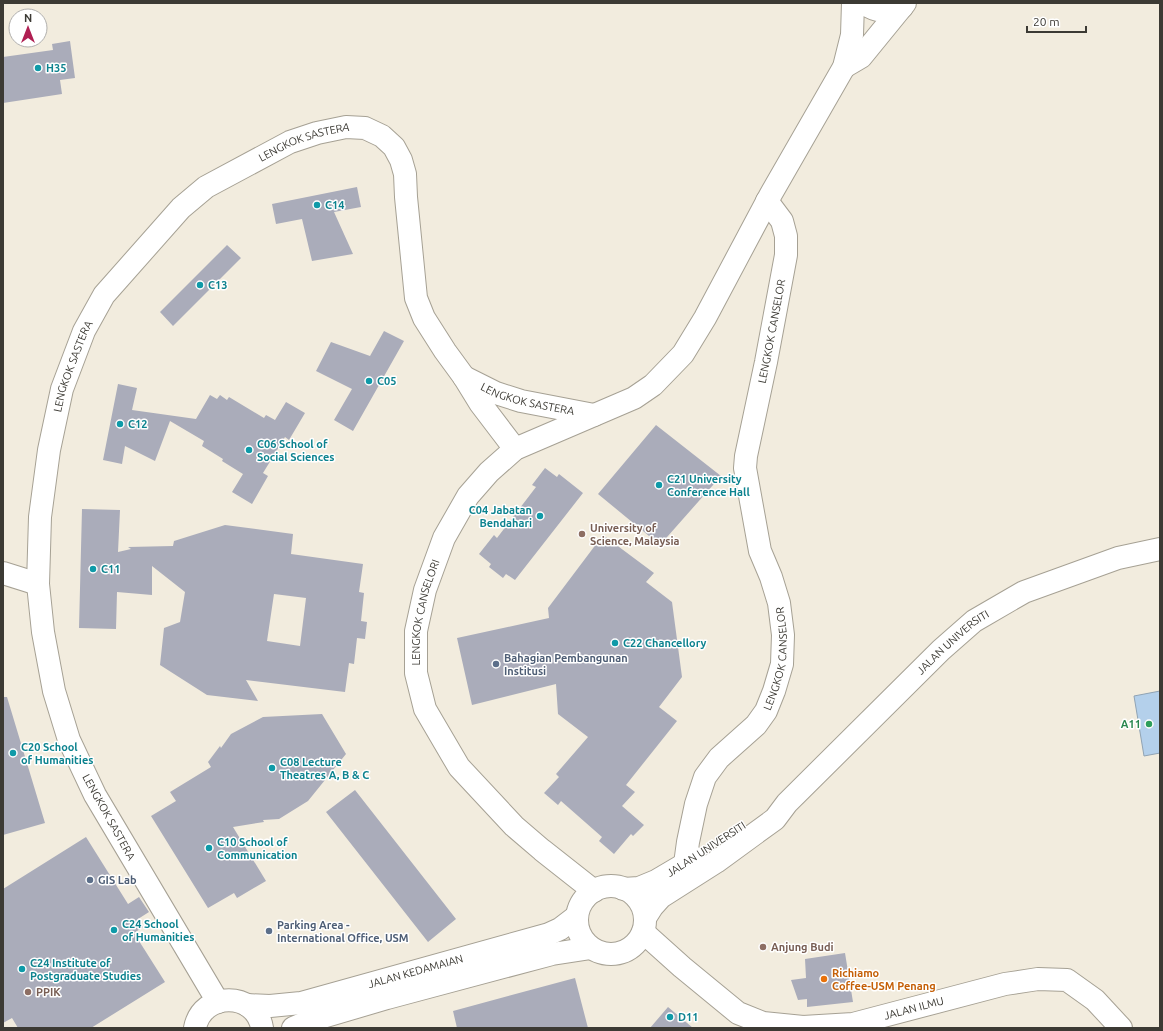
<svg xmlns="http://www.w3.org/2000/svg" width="1163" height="1031" viewBox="0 0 1163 1031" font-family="Ubuntu,sans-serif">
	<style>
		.water { fill: #b4d0eb; stroke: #90a3b4 }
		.building { fill: #aaacba; fill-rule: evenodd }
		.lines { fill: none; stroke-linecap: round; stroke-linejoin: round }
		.minor-casing { stroke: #a6a194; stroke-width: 24 }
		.minor { stroke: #fff; stroke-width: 22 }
		.culture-dot { fill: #0f9aa8; stroke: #fff; stroke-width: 1.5 }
		.education-dot { fill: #8d6e63; stroke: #fff; stroke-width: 1.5 }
		.service-dot { fill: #5c6f8a; stroke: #fff; stroke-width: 1.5 }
		.leisure-dot { fill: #2e9e5b; stroke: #fff; stroke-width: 1.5 }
		.food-dot { fill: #e8710a; stroke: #fff; stroke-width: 1.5 }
		.labels { text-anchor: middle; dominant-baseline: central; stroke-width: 3; stroke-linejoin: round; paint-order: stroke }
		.culture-label { font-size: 11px; font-weight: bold; fill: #0d838f; stroke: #fff; text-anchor: start }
		.street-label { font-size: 11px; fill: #3c3a34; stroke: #fff }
		.education-label { font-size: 11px; font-weight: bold; fill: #785e54; stroke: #fff; text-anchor: start }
		.service-label { font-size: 11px; font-weight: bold; fill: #4e5e75; stroke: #fff; text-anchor: start }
		.leisure-label { font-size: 11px; font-weight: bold; fill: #27864d; stroke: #fff; text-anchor: end }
		.food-label { font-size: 11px; font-weight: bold; fill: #c56008; stroke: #fff; text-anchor: start }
	</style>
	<rect width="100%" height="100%" fill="#f2ecde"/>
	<path class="water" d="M1160,691V753L1144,756L1134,696Z"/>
	<path class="building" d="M70,41L75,78L60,80L62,94L3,103V57L53,50L52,44Z
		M357,187L361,207L334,212L353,254L312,261L302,219L276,224L272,204Z
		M227,245L241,258L173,326L160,312Z
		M384,331L404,341L353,431L334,420L352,389L316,371L331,342L370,356Z
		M118,384L137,388L132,410L196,419L210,395L217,399L220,395L227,400L229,397L264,418L266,415L275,420L286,402L305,413L289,440L285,437L263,473L268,476L252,504L232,492L243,474L222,461L223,459L202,446L204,441L170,421L155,461L125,446L122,464L103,460Z
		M656,425L721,476L660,545L598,494Z
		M545,468L557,477L559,474L583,493L515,580L506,574L503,578L489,567L491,564L479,554L494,535L497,538L536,487L532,485Z
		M82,509L120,510L118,552L131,549L128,547L173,546L174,541L225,525L293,534L291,554L363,564L359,592L364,593L361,621L367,622L365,639L357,638L354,664L349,663L345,692L246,680L258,701L207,695L160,665L164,628L180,622L185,592L152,566V595L117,592L116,629L79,628ZM274,594L306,598L300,646L267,641Z
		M603,535L654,573L646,582L672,602L682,677L659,707L677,721L626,785L635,792L622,806L644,825L633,836L631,834L614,854L599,841L602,837L561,801L558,805L544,793L559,777L556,774L588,737L558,714L556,684L472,705L457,638L549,618L548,608Z
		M3,697H7L45,823L3,835Z
		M322,714L346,754L308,801L279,819L263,820L264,822L233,827L266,881L237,898L234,893L208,908L151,816L176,801L170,792L211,767L208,762L220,746L221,748L231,734L263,717Z
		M355,790L456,919L428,942L326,812Z
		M86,837L128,904L139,897L149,912L138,919L143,927L134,933L165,982L91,1028H18L12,1018L3,1023V889Z
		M845,953L853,1002L807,1007V999L798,1000L791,980L806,978L805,959Z
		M575,978L588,1028H457L453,1011Z
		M668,1007L693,1028H650Z"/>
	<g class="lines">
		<defs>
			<g id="minor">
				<path d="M863,3C878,13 885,12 902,7"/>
				<path d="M844,67L861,57L905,3"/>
				<path id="s1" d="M464,377L496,393L521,401L594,415"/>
				<path d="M3,573L38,584"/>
				<path id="s2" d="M685,864L688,842L696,804L705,777L719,758L756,725L766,711L774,691L782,664L783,635L779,603L771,577L760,551L745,468L746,456L766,362L786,255V236L782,221L767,201"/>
				<circle cx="611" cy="920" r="34"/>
				<path d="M623,889L639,888L656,881L695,858"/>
				<path id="s3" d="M594,891L542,850L514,826L459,767L425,709L416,673V631L425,590L444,538L468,496L489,472L515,449L634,398L653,385L683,354L705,318L771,194L844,67L852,35L853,3"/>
				<path id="s4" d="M645,918L652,907L661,897L716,862L775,819L787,803L941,650L974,621L1024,592L1118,558L1160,549"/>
				<path id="s5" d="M643,932L682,967L738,1013L763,1023L803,1027L853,1024L1005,984L1038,979L1067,980L1095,1000L1121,1028"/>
				<path id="s6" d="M218,1002L95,795L69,740L54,691L43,632L38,584L40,517L49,450L62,389L84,331L104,295L181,208L206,187L290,142L317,133L346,127L365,128L382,136L394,147L401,160L405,174L406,197L416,298L424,318L445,351L464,377L480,403L515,449"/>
				<path id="s7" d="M247,1005L270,1006L301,1003L549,934L560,929L577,916"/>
				<path d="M195,1028C202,991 256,991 262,1028"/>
				<path d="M293,1028L309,1021L387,998L552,954L591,948"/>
			</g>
		</defs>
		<use href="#minor" class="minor-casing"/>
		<use href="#minor" class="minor"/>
	</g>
	<g class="culture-dot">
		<circle cx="38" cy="68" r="4"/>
		<circle cx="317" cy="205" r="4"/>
		<circle cx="200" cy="285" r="4"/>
		<circle cx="369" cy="381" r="4"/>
		<circle cx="120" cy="424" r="4"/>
		<circle cx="249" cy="450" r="4"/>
		<circle cx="659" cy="485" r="4"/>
		<circle cx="540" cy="516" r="4"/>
		<circle cx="93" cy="569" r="4"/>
		<circle cx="615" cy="643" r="4"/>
		<circle cx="13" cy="753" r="4"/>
		<circle cx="272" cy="768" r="4"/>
		<circle cx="209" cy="848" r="4"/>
		<circle cx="114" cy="930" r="4"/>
		<circle cx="22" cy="969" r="4"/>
		<circle cx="670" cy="1017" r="4"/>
	</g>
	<g class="education-dot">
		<circle cx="582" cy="534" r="4"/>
		<circle cx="763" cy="947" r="4"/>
		<circle cx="28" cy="992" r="4"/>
	</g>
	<g class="service-dot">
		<circle cx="496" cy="664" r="4"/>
		<circle cx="90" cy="880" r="4"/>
		<circle cx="269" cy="931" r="4"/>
	</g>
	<circle class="leisure-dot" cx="1149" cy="724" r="4"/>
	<circle class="food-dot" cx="824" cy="979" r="4"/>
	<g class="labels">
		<g class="culture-label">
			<text x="46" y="68">H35</text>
			<text x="325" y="205">C14</text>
			<text x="208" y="285">C13</text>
			<text x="377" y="381">C05</text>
			<text x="128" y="424">C12</text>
			<text x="257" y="444">C06 School of<tspan x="257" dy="13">Social Sciences</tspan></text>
			<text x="667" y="479">C21 University<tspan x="667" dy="13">Conference Hall</tspan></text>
			<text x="532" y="510" text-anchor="end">C04 Jabatan<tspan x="532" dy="13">Bendahari</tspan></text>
			<text x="101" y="569">C11</text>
			<text x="623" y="643">C22 Chancellory</text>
			<text x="21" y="747">C20 School<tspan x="21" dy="13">of Humanities</tspan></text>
			<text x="280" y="762">C08 Lecture<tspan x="280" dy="13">Theatres A, B &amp; C</tspan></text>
			<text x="217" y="842">C10 School of<tspan x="217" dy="13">Communication</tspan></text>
			<text x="122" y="924">C24 School<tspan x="122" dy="13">of Humanities</tspan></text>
			<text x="30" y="963">C24 Institute of<tspan x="30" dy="13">Postgraduate Studies</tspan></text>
			<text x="678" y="1017">D11</text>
		</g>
		<g class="street-label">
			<text stroke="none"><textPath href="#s6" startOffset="1019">LENGKOK SASTERA</textPath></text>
			<text stroke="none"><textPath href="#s2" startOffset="570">LENGKOK CANSELOR</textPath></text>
			<text stroke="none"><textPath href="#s6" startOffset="683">LENGKOK SASTERA</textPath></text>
			<text stroke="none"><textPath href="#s1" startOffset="68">LENGKOK SASTERA</textPath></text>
			<text stroke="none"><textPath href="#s3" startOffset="350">LENGKOK CANSELORI</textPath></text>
			<text stroke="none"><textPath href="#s4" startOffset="416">JALAN UNIVERSITI</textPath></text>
			<text stroke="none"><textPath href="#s2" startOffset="234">LENGKOK CANSELOR</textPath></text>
			<text transform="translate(109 817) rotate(61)">LENGKOK SASTERA</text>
			<text transform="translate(706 849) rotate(-33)">JALAN UNIVERSITI</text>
			<text stroke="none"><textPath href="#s7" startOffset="173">JALAN KEDAMAIAN</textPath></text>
			<text stroke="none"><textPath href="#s5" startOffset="305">JALAN ILMU</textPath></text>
		</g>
		<g class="education-label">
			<text x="590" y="528">University of<tspan x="590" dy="13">Science, Malaysia</tspan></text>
			<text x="771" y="947">Anjung Budi</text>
			<text x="36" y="992">PPIK</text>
		</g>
		<g class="service-label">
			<text x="504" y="658">Bahagian Pembangunan<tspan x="504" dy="13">Institusi</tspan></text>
			<text x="98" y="880">GIS Lab</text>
			<text x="277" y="925">Parking Area -<tspan x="277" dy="13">International Office, USM</tspan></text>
		</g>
		<g class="leisure-label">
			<text x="1141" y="724">A11</text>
		</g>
		<g class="food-label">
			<text x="832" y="973">Richiamo<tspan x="832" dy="13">Coffee-USM Penang</tspan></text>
		</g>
	</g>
	<rect width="1163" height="1031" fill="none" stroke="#3c3a34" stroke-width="8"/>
	<g transform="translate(28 28)"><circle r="19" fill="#ffffff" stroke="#b1b0ae"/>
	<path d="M0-3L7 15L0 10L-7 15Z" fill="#b01f52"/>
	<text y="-6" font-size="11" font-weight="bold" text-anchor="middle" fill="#3c3a34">N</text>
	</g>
	<path d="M1027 26v6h59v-6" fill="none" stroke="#3c3a34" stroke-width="2"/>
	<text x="1033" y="26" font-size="12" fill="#3c3a34" stroke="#ffffff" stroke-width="3" paint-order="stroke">20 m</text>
</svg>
